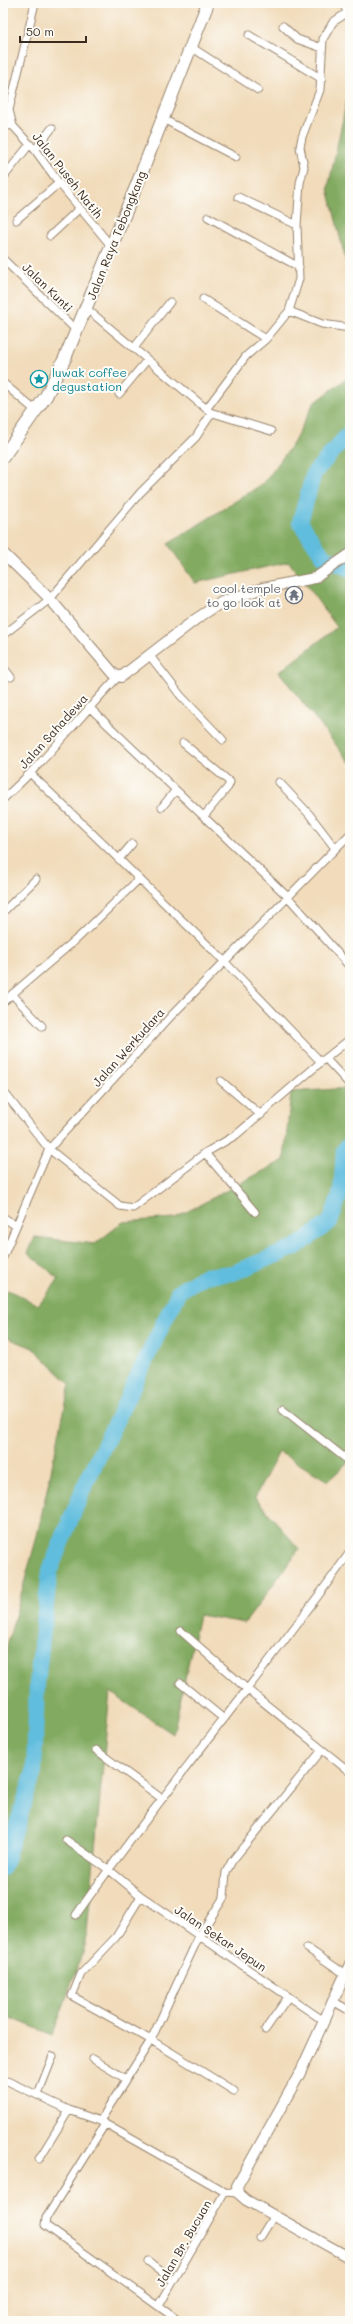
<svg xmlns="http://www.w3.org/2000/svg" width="353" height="2324" viewBox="0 0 353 2324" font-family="Mali,sans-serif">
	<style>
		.forest { fill: #82aa60; stroke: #5e6a3f }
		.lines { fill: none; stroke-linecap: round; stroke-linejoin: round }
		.river { stroke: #60bdde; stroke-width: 16 }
		.street-casing { stroke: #96826c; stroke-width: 9 }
		.secondary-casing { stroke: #96826c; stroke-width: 12 }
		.primary-casing { stroke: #96826c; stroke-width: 14 }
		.street { stroke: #fff; stroke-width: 7 }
		.secondary { stroke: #fff; stroke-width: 10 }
		.primary { stroke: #fff; stroke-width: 12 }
		.labels { text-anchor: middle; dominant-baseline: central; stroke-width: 4; stroke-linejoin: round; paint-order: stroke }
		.street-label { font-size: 12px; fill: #3b2a1e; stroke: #fdfcf7 }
		.culture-label { font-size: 12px; fill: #0d838f; stroke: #fdfcf7; text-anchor: start }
		.worship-label { font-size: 12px; fill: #5b616d; stroke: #fdfcf7; text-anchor: end }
	</style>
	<rect width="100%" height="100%" fill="#fdfcf7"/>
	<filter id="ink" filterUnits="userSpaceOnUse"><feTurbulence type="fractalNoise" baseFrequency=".025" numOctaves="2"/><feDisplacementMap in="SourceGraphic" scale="8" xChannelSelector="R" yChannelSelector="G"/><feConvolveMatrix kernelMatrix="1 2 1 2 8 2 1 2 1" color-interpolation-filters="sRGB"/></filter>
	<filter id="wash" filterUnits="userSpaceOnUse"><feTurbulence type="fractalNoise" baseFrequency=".012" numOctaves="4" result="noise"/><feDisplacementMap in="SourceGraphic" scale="16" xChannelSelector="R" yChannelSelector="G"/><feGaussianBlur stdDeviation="0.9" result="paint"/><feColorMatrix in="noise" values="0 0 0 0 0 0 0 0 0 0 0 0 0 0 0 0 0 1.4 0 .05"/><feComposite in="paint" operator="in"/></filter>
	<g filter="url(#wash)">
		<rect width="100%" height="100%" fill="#f1dbba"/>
		<path class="forest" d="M350,86V278L328,188Z
			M350,376V763L279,672L337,627L289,562L195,583L168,544L264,483L294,442L313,404Z
			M350,1088V1460L328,1481L279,1452L255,1497L299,1549L245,1623L199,1615L173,1734L110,1692L86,1943L53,2035L3,2015V1725L7,1645L36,1540L70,1384L33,1348L3,1336V1294L8,1290L38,1305L59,1279L28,1253L35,1237L95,1244L123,1222L175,1218L284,1160L291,1092Z"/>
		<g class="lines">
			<path class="river" d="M350,432L314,473L300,522L323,556L350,569
				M3,1868L34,1772L37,1683L50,1570L84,1487L179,1291L204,1276L233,1273L296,1247L330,1222L341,1192L344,1150L350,1144"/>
		</g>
	</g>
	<g filter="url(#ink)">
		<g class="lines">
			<defs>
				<path id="street" d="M35,3L9,110L13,126L35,150L59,183L112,247
					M343,3L347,12
					M283,26L297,39L322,48
					M249,35L322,79
					M191,47L258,90
					M163,119L236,157
					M3,125L13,126
					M35,150L52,128
					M3,178L30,144
					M238,197L297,225
					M208,217L299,267
					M16,220L59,183
					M50,236L80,208
					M3,259L77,331
					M203,299L266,339
					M87,309L210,412
					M289,311L322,324L350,328
					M134,348L170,302
					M3,383L36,411
					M119,394L147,360
					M207,408L246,356L266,339L289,311L299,279L297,225L300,183L304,167L300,147L302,137L320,90L323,39L333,22L350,11
					M211,414L213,413L271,431
					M3,635L50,599L140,493L196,437L211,414
					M150,656L181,696L223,740
					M3,667L11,677
					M89,707L288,897L350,967
					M183,743L230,782L228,787L204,816
					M31,774L224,961L321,1062L350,1039
					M279,782L309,814L335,848
					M3,799C45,762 79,717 118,677
					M162,807L175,791
					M119,859L132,844
					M3,912L36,879
					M12,994L42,1026
					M3,1002L79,937L138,880
					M326,1059L350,1085
					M321,1062L236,1135L205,1153L133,1208L120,1206L49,1149L172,1015L350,834
					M221,1081L261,1115
					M3,1091L49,1149L3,1257
					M205,1153L255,1212
					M3,1217L16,1226
					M283,1409L350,1462
					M181,1631L247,1689L350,1772
					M180,1683L224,1719
					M96,1750L161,1798
					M66,1840L108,1869L141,1896L324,2021
					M141,1896L116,1937L81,1974L72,1996L151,2040L234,2091
					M76,1915C163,1791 262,1676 350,1552
					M307,1948L345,1974
					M333,2001L350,2011
					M265,2030L288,1997
					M93,2059L126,2079
					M3,2079L69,2110L100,2121L225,2192L238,2193
					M38,2094L53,2056
					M100,2121L151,2040L199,1936L224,1897L226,1872L232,1861L322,1750
					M105,2124L46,2218L45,2225L179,2321
					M39,2159L69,2110
					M260,2238L273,2217
					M148,2261L173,2281
					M159,2306L225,2192"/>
				<path id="secondary" d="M3,553L50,599L114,674L121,677L196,619L222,602L263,588L315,578L350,554
					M350,1964L300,2073L237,2186L238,2193L246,2200L350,2258"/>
				<path id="primary" d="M3,457L46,396L65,358L136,187L208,3"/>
			</defs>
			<use href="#street" class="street-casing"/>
			<use href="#secondary" class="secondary-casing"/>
			<use href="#primary" class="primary-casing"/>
			<use href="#street" class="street"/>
			<use href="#secondary" class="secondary"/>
			<use href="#primary" class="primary"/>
		</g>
	</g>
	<defs>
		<symbol id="sight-ring" viewBox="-11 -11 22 22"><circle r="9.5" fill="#fdfcf7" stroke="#0f9aa8" stroke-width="1.5"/><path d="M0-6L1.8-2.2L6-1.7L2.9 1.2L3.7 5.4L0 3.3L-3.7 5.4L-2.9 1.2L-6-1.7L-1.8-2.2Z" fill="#0f9aa8"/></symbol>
		<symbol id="temple-ring" viewBox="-11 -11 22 22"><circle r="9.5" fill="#fdfcf7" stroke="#6b7280" stroke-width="1.5"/><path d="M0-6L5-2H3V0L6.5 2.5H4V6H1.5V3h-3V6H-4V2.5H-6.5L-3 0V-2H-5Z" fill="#6b7280"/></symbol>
	</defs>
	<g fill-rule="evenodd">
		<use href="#sight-ring" x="29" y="369" width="20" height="20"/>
		<use href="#temple-ring" x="284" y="585" width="20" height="20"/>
	</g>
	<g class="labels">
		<g class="street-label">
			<text transform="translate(68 175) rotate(52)">Jalan Puseh Natih</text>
			<text transform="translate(116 235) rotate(-68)">Jalan Raya Tebongkang</text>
			<text transform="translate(48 287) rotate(44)">Jalan Kunti</text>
			<text transform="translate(53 731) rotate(-48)">Jalan Sahadewa</text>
			<text transform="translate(128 1047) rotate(-48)">Jalan Werkudara</text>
			<text transform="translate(221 1938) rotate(34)">Jalan Sekar Jepun</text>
			<text transform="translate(183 2243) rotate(-60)">Jalan Br. Bucuan</text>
		</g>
		<g class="culture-label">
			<text x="52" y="372">luwak coffee<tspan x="52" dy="14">degustation</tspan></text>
		</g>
		<g class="worship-label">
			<text x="281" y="588">cool temple<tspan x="281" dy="14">to go look at</tspan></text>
		</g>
	</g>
	<rect width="353" height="2324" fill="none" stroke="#fdfcf7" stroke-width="16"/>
	<path d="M20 36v6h66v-6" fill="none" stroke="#3b2a1e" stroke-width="2"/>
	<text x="26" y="36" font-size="12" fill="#3b2a1e" stroke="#fdfcf7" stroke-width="3" paint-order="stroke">50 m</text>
</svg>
